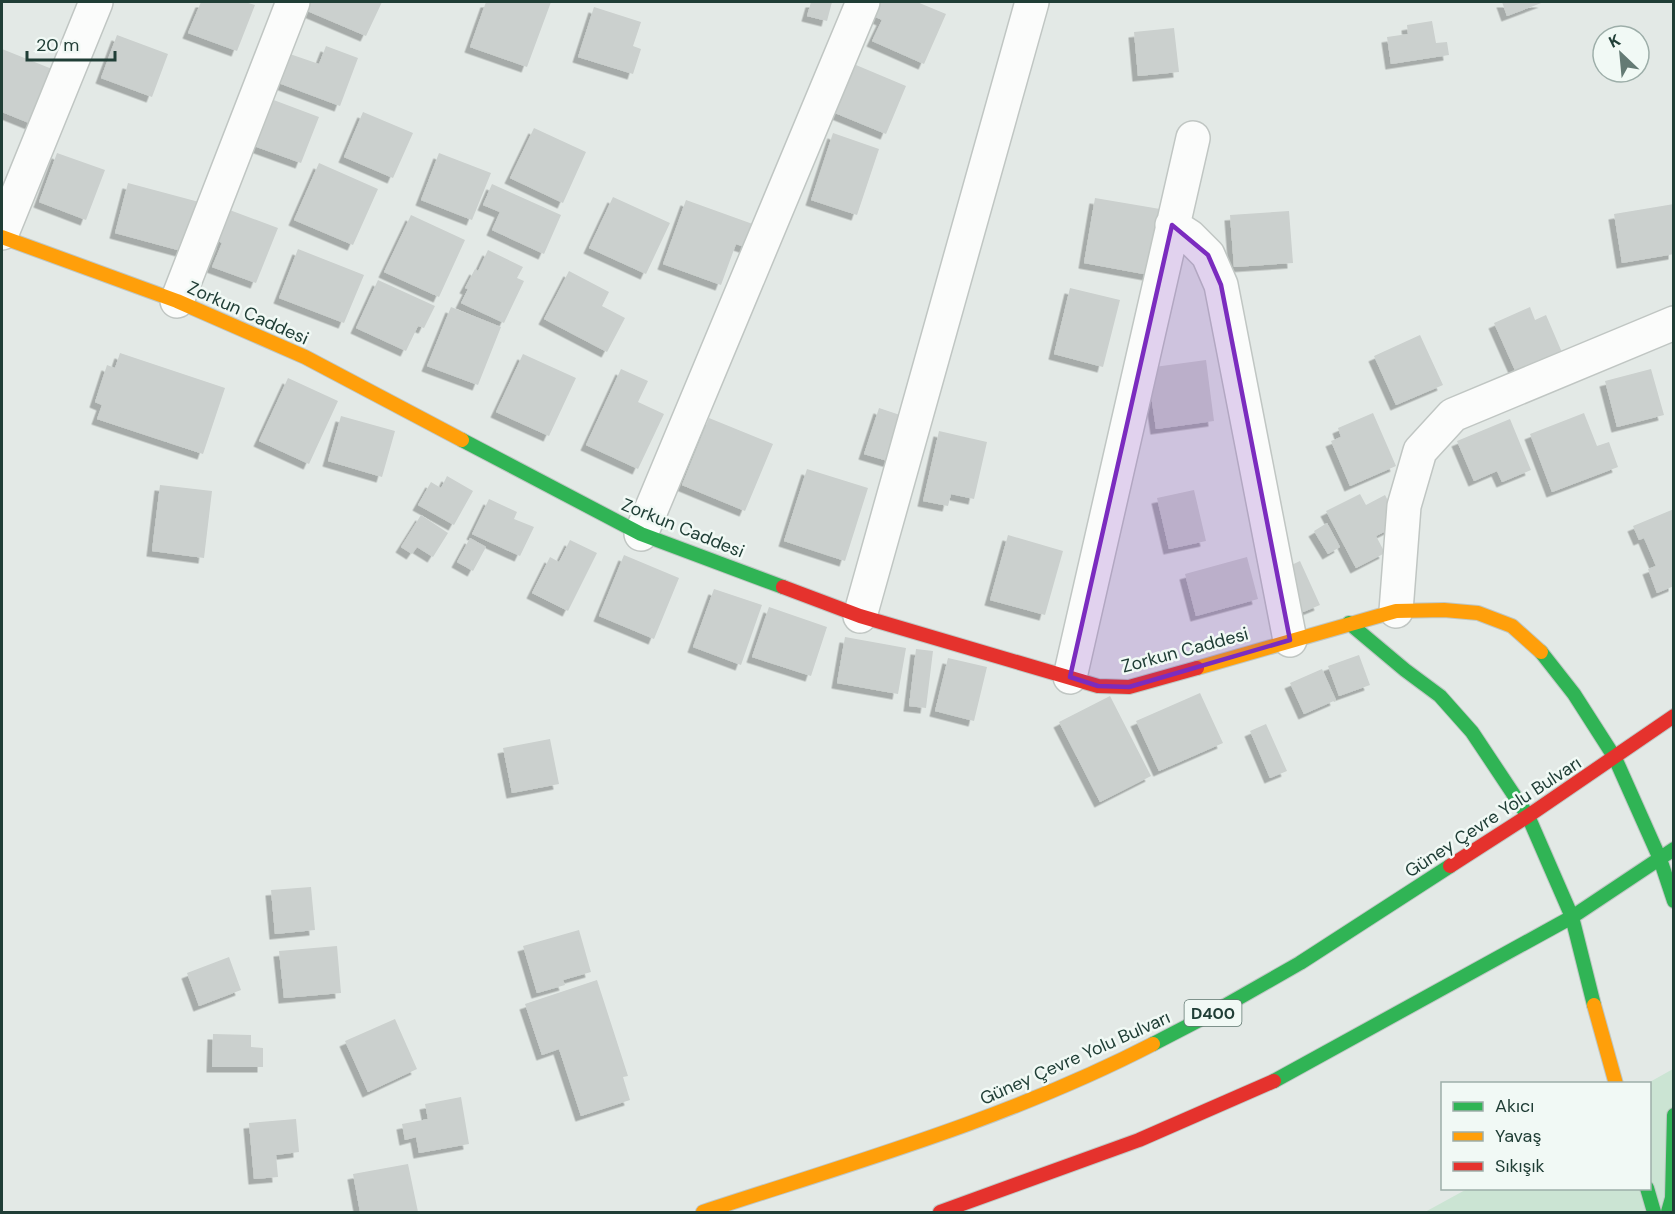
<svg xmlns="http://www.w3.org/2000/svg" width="1675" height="1214" viewBox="0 0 1675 1214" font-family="'DM Sans',sans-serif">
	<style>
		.green { fill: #cbe4d3 }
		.building { fill: #cbd0ce; filter: url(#shadow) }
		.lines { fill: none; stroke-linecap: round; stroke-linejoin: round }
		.street-casing { stroke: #c0c6c3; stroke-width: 36 }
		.fast-casing { stroke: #bfc7c4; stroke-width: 16 }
		.slow-casing { stroke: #bfc7c4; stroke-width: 16 }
		.jam-casing { stroke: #bfc7c4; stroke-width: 16 }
		.street { stroke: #fbfcfb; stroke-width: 33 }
		.fast { stroke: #30b455; stroke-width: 14 }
		.slow { stroke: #ff9f0a; stroke-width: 14 }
		.jam { stroke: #e5322d; stroke-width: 14 }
		.marked { fill: #7b2cbf; fill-opacity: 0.2; stroke: #7b2cbf; stroke-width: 4.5; stroke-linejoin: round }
		.labels { text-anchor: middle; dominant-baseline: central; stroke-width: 5; stroke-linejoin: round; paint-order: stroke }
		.shield { fill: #f1f9f5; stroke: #5f766f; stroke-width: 1.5 }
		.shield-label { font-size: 16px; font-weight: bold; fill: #203e36 }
		.street-label { font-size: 18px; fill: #203e36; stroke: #f1f9f5 }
	</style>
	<defs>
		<filter id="shadow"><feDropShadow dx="-5.5" dy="5.5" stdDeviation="0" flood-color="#0004"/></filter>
	</defs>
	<rect width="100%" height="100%" fill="#e3e9e6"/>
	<path class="green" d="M1673,1069V1212H1425L1467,1189L1650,1188V1084L1648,1083Z"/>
	<path class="building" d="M201,2H245L255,5L237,51L188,33Z
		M309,2H382L366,36L305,10Z
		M486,2H551L527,67L470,47Z
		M811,2H832L827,21L807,16Z
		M867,2H917L946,14L924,64L872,41L882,20L863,11Z
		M1502,2H1544L1507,16Z
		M594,7L641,22L633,46L641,49L633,74L578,57Z
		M1432,21L1436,43L1447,42L1449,55L1391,64L1387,37L1408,34L1407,25Z
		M1174,28L1179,72L1138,76L1134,32Z
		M117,35L168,54L152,97L101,78Z
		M326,46L358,58L340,106L276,82L287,53L319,64Z
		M2,49L57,71L34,125L2,112Z
		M856,65L906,86L886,134L835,113Z
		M271,99L319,117L301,163L254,146Z
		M363,112L413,133L393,178L344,157Z
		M534,128L586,152L563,203L510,178Z
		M833,133L879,149L857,215L811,200Z
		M57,153L105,170L86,220L39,202Z
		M439,153L491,173L472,220L421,200Z
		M319,163L378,189L353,245L294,220Z
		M128,183L199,202L185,252L115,233Z
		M492,184L561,215L544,254L492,230L500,212L483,205Z
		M613,197L670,223L646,274L589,248Z
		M1095,198L1160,209L1149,275L1084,263Z
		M686,200L761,227L753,250L736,244L721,285L663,264Z
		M1674,204V254L1622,263L1614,214Z
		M227,209L278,228L256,283L212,267L222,243L216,240Z
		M1289,211L1293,263L1234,267L1230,215Z
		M411,215L465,240L439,297L384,272Z
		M298,249L364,275L344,323L279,298Z
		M488,250L523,267L517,278L524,281L504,323L461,303L468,289L465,288L475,269L478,271Z
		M569,271L609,292L602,306L625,318L607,352L544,319Z
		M378,280L435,306L424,328L418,326L406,351L356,328Z
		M1070,288L1120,300L1103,367L1054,354Z
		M451,307L501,327L478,385L427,366Z
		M1530,307L1535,320L1546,315L1564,357L1518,377L1494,323Z
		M1420,335L1443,385L1396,405L1374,356Z
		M120,353L225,388L203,454L97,419L102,405L95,402L107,365L115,368Z
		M523,354L576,378L549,436L496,412Z
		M1206,360L1214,421L1156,429L1147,368Z
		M621,369L648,381L638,402L664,414L638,469L586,445Z
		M1651,369L1664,415L1617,427L1605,381Z
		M288,378L338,401L309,464L259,441Z
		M879,408L906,417L891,462L864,454Z
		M1373,413L1396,466L1350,486L1331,441L1341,437L1338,428Z
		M1584,413L1597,446L1609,442L1618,467L1552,492L1530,434Z
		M341,416L395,431L382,477L328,461Z
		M709,418L773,444L745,511L682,485Z
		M1510,419L1531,470L1502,482L1497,471L1474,481L1457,441Z
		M939,431L987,442L974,499L951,494L948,506L923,501Z
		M807,469L868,488L845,561L784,541Z
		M447,476L473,491L454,525L418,505L431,482L441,488Z
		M160,485L212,491L204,558L152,551Z
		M1194,490L1206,541L1169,549L1157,498Z
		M1360,494L1366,505L1385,495L1400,524L1376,536L1385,553L1356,568L1326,511Z
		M489,499L517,512L514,519L534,527L520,556L472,534Z
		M1674,509V586L1657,593L1648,569L1656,566L1644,538L1639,540L1633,526Z
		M421,515L448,533L433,557L417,547L412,554L401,547Z
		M1327,523L1340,547L1328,554L1314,531Z
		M1008,535L1063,551L1045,615L990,600Z
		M470,538L486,547L473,571L457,562Z
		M570,540L597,553L568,611L532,593L550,557L559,562Z
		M624,555L679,578L654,639L599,616Z
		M1247,557L1258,599L1196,616L1185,574Z
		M1300,561L1320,605L1303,612L1283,569Z
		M714,589L762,605L741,665L693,647Z
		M769,607L827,627L811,676L752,657Z
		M845,637L906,648L898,694L837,683Z
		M916,649L933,651L926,708L909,706Z
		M1359,655L1370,685L1339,696L1328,666Z
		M948,658L987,667L974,721L935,711Z
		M1322,669L1336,700L1304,714L1290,683Z
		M1200,693L1223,743L1159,771L1136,721Z
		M1110,696L1151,776L1100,802L1059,722Z
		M1266,724L1287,771L1270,778L1250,731Z
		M550,739L559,784L512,793L503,748Z
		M311,887L315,930L275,934L271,890Z
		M579,930L591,972L563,980L565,985L537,993L523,946Z
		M337,946L341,993L284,998L279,951Z
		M229,957L241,990L199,1006L187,973Z
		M597,980L628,1076L623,1077L630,1100L581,1116L559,1049L542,1055L525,1004Z
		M395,1019L417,1069L368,1092L345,1041Z
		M213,1034L251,1035V1047L263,1048V1067H212Z
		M461,1097L469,1144L419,1153L416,1137L405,1140L402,1124L428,1119L425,1104Z
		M296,1119L299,1152L276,1155L278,1177L254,1179L249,1123Z
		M408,1164L418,1212H360L353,1174Z"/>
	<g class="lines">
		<defs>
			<path id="street" d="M1172,225L1189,236L1208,255L1221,285L1290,640
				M2,233L96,2
				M177,301L293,2
				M641,534L863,2
				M1396,611L1404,506L1420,451L1453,415L1674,323
				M860,616L1032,2
				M1070,677L1193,138"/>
			<path id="fast" d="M462,440L641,534L783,587
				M1349,623L1405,670L1440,696L1472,732L1528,816L1572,917L1594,1005
				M1541,652L1574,694L1615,758L1660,859L1674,901
				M1153,1044L1207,1016L1300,963L1450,866
				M1274,1081L1572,917L1674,849
				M1647,1188L1654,1212
				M1668,1212L1672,1198L1674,1115"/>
			<path id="slow" d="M2,237L177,301L305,357L462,440
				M1197,668L1396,611L1444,610L1478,613L1512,626L1541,652
				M1594,1005L1616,1084
				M703,1212C855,1162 1010,1118 1153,1044"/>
			<path id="jam" d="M783,587L860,616L1098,686L1129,687L1197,668
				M1450,866L1528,816L1674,716
				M940,1212L1139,1140L1274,1081"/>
		</defs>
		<use href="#street" class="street-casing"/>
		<use href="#fast" class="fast-casing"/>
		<use href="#slow" class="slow-casing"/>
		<use href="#jam" class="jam-casing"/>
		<use href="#street" class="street"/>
		<use href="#fast" class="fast"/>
		<use href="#slow" class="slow"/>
		<use href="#jam" class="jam"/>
	</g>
	<path class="marked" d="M1172,225L1208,255L1221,285L1290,640L1129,687L1098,686L1070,677Z"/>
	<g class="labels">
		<rect class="shield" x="1184.5" y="1000" width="57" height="26" rx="4.5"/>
		<g class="shield-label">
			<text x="1213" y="1013">D400</text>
		</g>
		<g class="street-label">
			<text transform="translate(248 313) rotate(24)">Zorkun Caddesi</text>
			<text transform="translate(683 528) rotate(22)">Zorkun Caddesi</text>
			<text transform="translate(1185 650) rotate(-15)">Zorkun Caddesi</text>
			<text transform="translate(1493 817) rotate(-33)">Güney Çevre Yolu Bulvarı</text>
			<text transform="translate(1075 1058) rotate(-24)">Güney Çevre Yolu Bulvarı</text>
		</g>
	</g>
	<rect width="1675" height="1214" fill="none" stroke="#203e36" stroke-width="6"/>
	<rect x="1441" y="1082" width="210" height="108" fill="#f1f9f5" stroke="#9daea9" stroke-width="1.5"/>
	<rect x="1453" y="1102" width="30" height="9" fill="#30b455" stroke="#9daea9" stroke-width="1.5"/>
	<text x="1495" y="1112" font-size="18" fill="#203e36">Akıcı</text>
	<rect x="1453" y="1132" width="30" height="9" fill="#ff9f0a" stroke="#9daea9" stroke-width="1.5"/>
	<text x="1495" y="1142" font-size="18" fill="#203e36">Yavaş</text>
	<rect x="1453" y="1162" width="30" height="9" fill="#e5322d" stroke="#9daea9" stroke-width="1.5"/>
	<text x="1495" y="1172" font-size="18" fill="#203e36">Sıkışık</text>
	<g transform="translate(1621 54) rotate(334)"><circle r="28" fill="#f1f9f5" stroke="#9daea9" stroke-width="1.5"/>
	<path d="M0-4.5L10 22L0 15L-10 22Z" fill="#647a74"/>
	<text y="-9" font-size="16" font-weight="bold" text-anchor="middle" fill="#203e36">K</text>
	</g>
	<path d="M27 51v9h88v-9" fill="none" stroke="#203e36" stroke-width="3"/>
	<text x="36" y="51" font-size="18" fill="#203e36" stroke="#f1f9f5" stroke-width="4.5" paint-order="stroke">20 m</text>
</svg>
